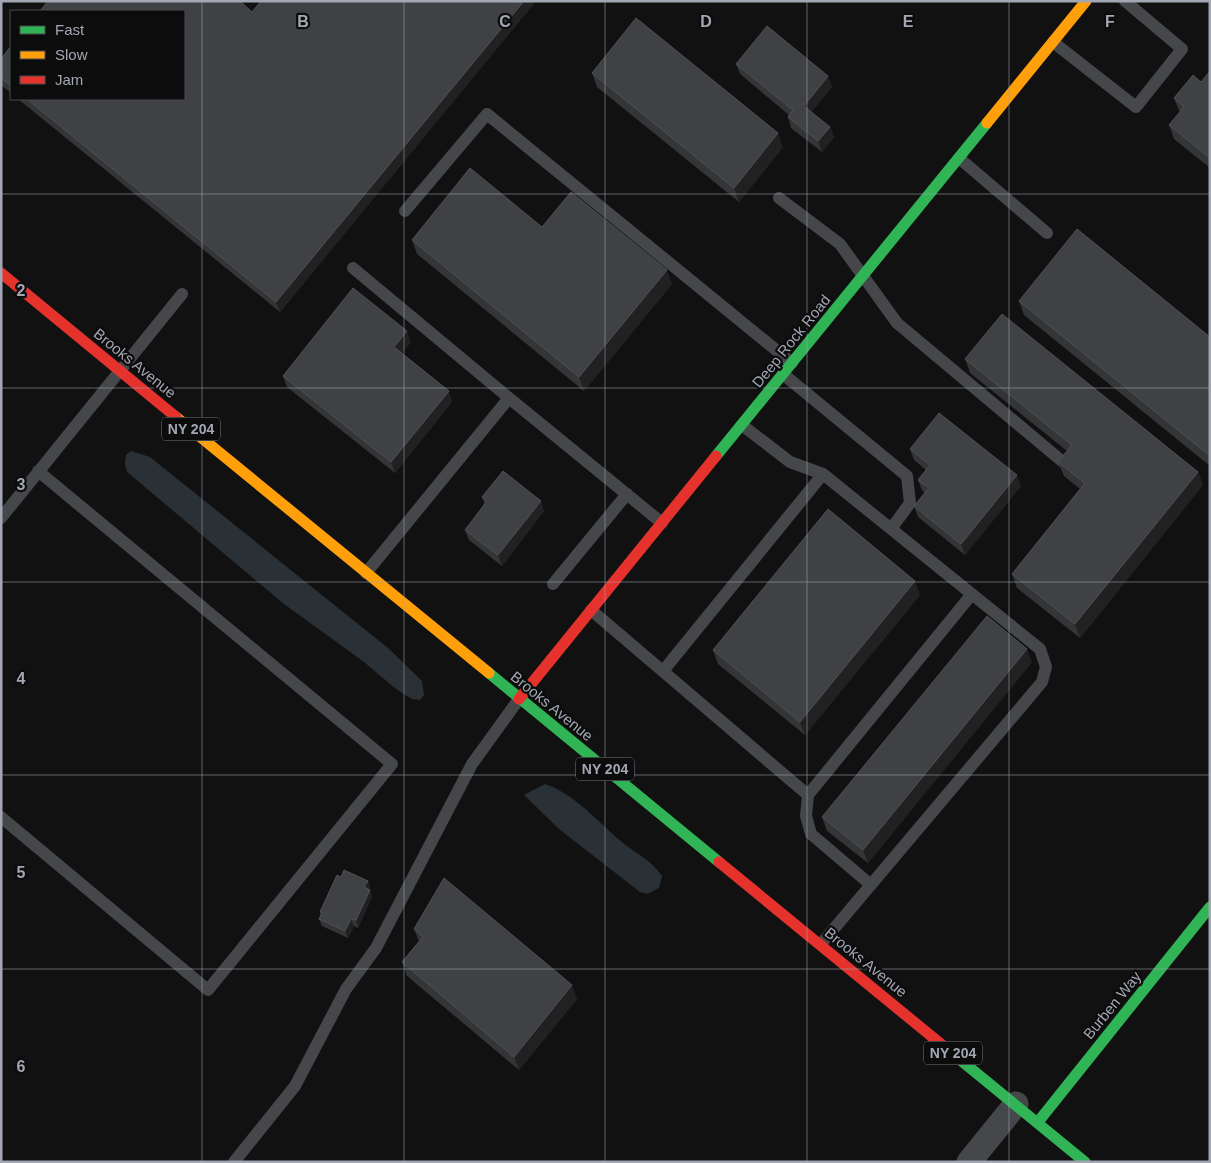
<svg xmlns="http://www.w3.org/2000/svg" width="1211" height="1163" viewBox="0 0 1211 1163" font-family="Helvetica,sans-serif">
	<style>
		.water { fill: #293036 }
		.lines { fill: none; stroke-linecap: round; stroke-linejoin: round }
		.lane { stroke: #46474a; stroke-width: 12 }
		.street { stroke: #46474a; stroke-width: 25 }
		.fast { stroke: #30b455; stroke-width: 11 }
		.slow { stroke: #ff9f0a; stroke-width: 11 }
		.jam { stroke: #e5322d; stroke-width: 11 }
		.wall { fill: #343536 }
		.shaded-wall { fill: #212122 }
		.building { fill: #404144; stroke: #505155 }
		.grid { fill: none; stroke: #a3a7b3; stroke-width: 1; stroke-opacity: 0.55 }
		.labels { text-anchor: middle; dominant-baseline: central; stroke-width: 4.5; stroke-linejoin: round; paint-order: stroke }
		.shield { fill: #0c0c0d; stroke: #767881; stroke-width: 1 }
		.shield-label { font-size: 14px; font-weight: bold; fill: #a3a7b3 }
		.street-label { font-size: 15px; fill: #a3a7b3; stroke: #0c0c0d }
		.grid-label { font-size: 16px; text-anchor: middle; font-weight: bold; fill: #a3a7b3; stroke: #0c0c0d; stroke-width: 4.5; stroke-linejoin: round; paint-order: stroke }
	</style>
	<rect width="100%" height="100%" fill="#111112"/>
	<path class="water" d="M131,451L150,457L388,648L422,681L424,695L420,700L412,699L396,689L364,662L284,604L127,472L125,464L126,455Z
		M545,784C575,794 599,823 623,843C637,854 652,861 662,876L659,888L647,894L640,892L559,829L524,795Z"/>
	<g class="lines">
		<path class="lane" d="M1053,42L1136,107L1182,49L1125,1
			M959,158L1047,233
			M779,198L840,244L897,323L1063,462
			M405,211L487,114L792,363
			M353,268L509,398L366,573
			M783,374L907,476L910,503L891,529
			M509,398L662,523
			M742,425L790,462L823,474L1040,649L1046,667L1042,682L821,944
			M1,518L182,294
			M553,584L627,494
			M591,610L808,795L806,816L811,834L871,885
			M663,671L823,474
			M808,795L972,594
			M1,817L208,990L392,764L38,471
			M234,1162L295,1086L346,989L376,948L472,764L519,699"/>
		<path class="street" d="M969,1162L1016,1104"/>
		<path class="fast" d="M716,456L987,123
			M489,673L719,862
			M947,1049L1085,1162
			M1038,1122L1210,907"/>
		<path class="slow" d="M987,123L1086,1
			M176,417L489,673"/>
		<path class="jam" d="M1,273L176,417
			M519,699L716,456
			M719,862L947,1049"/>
	</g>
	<path class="wall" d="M261,1H536L280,312L18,99H184Z
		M11,46V93L1,85V59Z
		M736,64L828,76L832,87L811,112L830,127L834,137L822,152L791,128L788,117L789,115L740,74Z
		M1210,71V168L1174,139L1169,125L1180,113L1174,98L1201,82Z
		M592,73L783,147L739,202L597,87Z
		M542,227L672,284L584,391L417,254L412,240Z
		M1019,301L1210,337V466L1024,315Z
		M411,342L402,353L452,402L395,473L287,387L283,376Z
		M965,359L1198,472L1203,485L1080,638L1017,588L1012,574L1080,489L1064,476L1058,462L1067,451L970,373Z
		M910,449L1021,486L965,555L918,517L914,506L925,493L922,490L918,480L926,470L914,460Z
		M482,497L544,511L502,566L469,540L465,530L485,505Z
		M920,595L805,735L718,664L713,650Z
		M1032,662L868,863L827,831L822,817Z
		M341,877L368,881L370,888L369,889L372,897L358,928L354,926L348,938L322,926L319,919L321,916L320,912Z
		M414,929L577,999L519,1070L407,976L402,962L419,941Z"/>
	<path class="shaded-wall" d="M524,1H536L280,312L276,302Z
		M828,76L832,87L808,116L804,106Z
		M830,127L834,137L822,152L818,141Z
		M778,133L783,147L739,202L734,188Z
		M667,270L672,284L584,391L579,377Z
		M407,331L411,342L398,358L394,347Z
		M449,391L452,402L395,473L391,462Z
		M1198,472L1203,485L1080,638L1075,624Z
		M1017,475L1021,486L965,555L961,544Z
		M541,501L544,511L502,566L498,555Z
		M915,581L920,595L805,735L800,722Z
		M1027,649L1032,662L868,863L863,850Z
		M368,881L370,888L367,894L364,887Z
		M370,890L372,897L358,928L356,920Z
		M351,919L354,926L348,938L345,931Z
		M572,985L577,999L519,1070L514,1057Z"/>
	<path class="building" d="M48,1H240L252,12L261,1H524L276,302L27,99H184V11H40Z
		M636,18L778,133L734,188L592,73Z
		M767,26L828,76L804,106L830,127L818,141L788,117L793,110L736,64Z
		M11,46V86L1,78V59Z
		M1210,71V158L1169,125L1184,107L1174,98L1193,75L1201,82Z
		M470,168L542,227L571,192L667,270L579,377L412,240Z
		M1077,229L1210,337V456L1019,301Z
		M353,288L407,331L394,347L449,391L391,462L283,376Z
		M1002,314L1198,472L1075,624L1012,574L1085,483L1058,462L1072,445L965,359Z
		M939,413L1017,475L961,544L914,506L929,488L918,480L930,465L910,449Z
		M503,471L541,501L498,555L465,530L487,501L482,497Z
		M828,509L915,581L800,722L713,650Z
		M987,616L1027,649L863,850L822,817Z
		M344,870L368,881L364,887L370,890L356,920L351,919L345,931L319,919L322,913L320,912L337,875L341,877Z
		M444,878L572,985L514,1057L402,962L423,937L414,929Z"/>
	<path class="grid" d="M202,1V1162M404,1V1162M605,1V1162M807,1V1162M1009,1V1162M1,194H1210M1,388H1210M1,582H1210M1,775H1210M1,969H1210"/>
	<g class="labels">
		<g class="shield">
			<rect x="162" y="417.5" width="58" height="23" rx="4"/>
			<rect x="576" y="757.5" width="58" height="23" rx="4"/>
			<rect x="924" y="1041.5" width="58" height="23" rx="4"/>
		</g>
		<g class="shield-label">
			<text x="191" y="429">NY 204</text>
			<text x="605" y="769">NY 204</text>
			<text x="953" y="1053">NY 204</text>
		</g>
		<g class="street-label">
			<text transform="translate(791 341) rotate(-51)">Deep Rock Road</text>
			<text transform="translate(135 363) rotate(39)">Brooks Avenue</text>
			<text transform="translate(552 706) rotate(39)">Brooks Avenue</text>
			<text transform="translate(866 962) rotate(39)">Brooks Avenue</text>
			<text transform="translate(1112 1005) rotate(-51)">Burben Way</text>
		</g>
	</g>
	<g class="grid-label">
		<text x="303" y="27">B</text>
		<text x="505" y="27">C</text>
		<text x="706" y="27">D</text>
		<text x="908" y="27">E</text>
		<text x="1110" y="27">F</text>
		<text x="21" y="296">2</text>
		<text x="21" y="490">3</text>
		<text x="21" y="684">4</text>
		<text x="21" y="878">5</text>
		<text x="21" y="1072">6</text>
	</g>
	<rect width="1211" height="1163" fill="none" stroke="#a3a7b3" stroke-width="5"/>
	<rect x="10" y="10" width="175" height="90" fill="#0c0c0d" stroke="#484a4f"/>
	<rect x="20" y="26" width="25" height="8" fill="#30b455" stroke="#484a4f"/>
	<text x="55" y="35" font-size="15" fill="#a3a7b3">Fast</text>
	<rect x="20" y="51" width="25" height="8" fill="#ff9f0a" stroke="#484a4f"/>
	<text x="55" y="60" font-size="15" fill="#a3a7b3">Slow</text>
	<rect x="20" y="76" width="25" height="8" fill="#e5322d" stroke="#484a4f"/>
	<text x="55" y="85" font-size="15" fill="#a3a7b3">Jam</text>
</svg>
